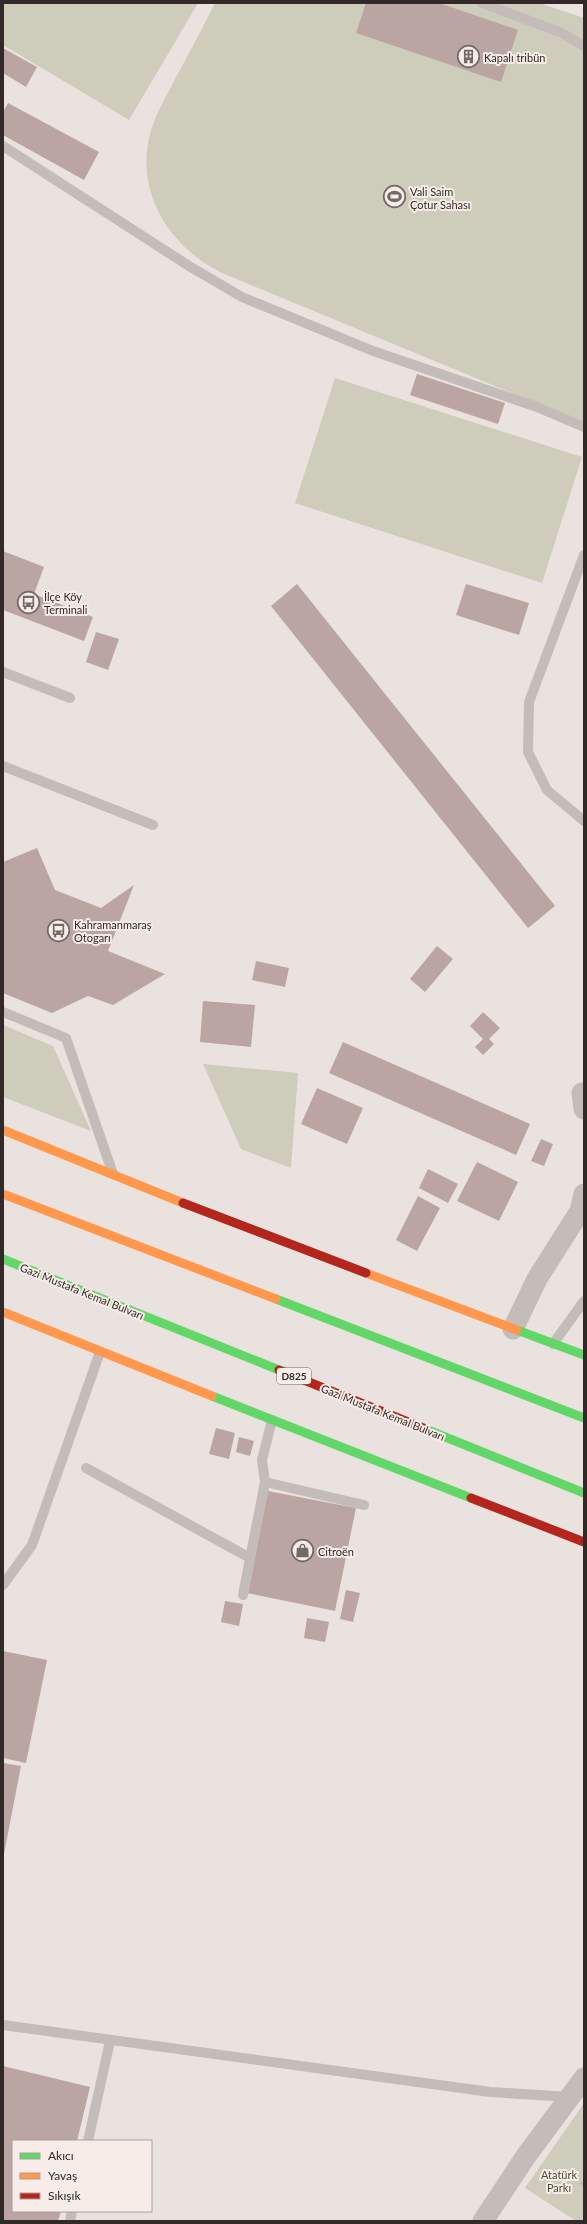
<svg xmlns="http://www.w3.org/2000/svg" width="587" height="2224" viewBox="0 0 587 2224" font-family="Lato,sans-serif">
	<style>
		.green { fill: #cecdbb }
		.building { fill: #bba5a3 }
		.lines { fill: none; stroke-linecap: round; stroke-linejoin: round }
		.path { stroke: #bcb4b1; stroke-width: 2.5; stroke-dasharray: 2 2; stroke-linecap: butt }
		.lane { stroke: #c3bcb9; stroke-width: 10 }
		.street { stroke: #c3bcb9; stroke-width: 21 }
		.fast { stroke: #63d668; stroke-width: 9 }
		.slow { stroke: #ff974d; stroke-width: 9 }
		.jam { stroke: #b3261e; stroke-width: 9 }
		.labels { text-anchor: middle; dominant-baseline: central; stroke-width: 4; stroke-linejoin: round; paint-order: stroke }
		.shield { fill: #f7ece7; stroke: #6e6461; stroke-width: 1 }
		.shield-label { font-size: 10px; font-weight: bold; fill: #332928 }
		.poi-label { font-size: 11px; fill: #332928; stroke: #f7ece7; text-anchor: start }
		.street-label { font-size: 11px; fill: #332928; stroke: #f7ece7 }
		.park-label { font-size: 11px; fill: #494e2f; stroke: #f7ece7 }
	</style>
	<rect width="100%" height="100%" fill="#eae2df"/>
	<path class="green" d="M3,3H198L129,120L3,45Z
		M215,3H539L584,18V423L222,273C165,245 129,183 155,119C160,106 168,94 174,81C188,55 202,29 215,3Z
		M335,378L582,457L542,583L295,503Z
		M3,1025L53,1046L91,1131L3,1097Z
		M203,1064L298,1073L291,1168L241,1149Z
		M584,2103V2221H576L525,2188Z"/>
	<path class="building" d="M366,3H439L518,30L501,82L356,33Z
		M3,48L37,67L26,87L3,73Z
		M8,103L99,152L84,180L3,135V112Z
		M417,374L505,403L498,424L410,395Z
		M3,551L44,567L34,594L93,617L84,641L3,610Z
		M297,584L555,906L528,928L271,606Z
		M466,584L529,603L519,635L456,615Z
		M96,632L119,639L108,670L86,662Z
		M37,848L55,890L101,908L134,885L108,951L165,974L113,1005L88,996L52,1013L3,993V862Z
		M437,946L453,959L425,992L410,979Z
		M256,961L289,968L285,987L252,980Z
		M203,1001L255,1005L251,1047L200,1042Z
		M483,1012L500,1028L489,1039L494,1044L483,1055L475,1047L483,1039L470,1026Z
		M343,1042L530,1124L516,1155L329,1073Z
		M317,1088L363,1108L347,1144L301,1124Z
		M541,1139L553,1144L544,1166L531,1161Z
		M477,1162L518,1182L499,1221L457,1201Z
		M428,1169L458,1184L448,1203L419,1188Z
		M418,1196L440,1208L417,1251L396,1240Z
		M216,1428L235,1433L229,1459L209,1454Z
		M239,1437L254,1441L250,1456L236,1452Z
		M268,1491L356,1508L335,1611L247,1593Z
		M346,1590L360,1593L353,1622L340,1619Z
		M225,1601L243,1604L239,1626L221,1622Z
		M307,1618L329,1622L325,1642L304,1638Z
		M3,1651L47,1660L26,1763L3,1758Z
		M3,1763L21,1766L4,1854H3Z
		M3,2066L90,2087L77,2141H13V2211H61L58,2221H3Z"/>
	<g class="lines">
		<path class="path" d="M584,2179L581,2184L584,2186"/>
		<path class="lane" d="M482,3L562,33L584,46
			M3,146L189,266L242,297L373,351L537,407L584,427
			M584,555L529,702L528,752L547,790L584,821
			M3,672L70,698
			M3,766L153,825
			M3,1012L66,1038L113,1174
			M553,1344L584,1301
			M86,1468L250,1558
			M265,1482L364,1505
			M3,1585L32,1545L100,1352
			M243,1595L265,1482L262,1460L272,1420
			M3,2025L490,2092L570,2097
			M88,2141L110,2041
			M70,2221L72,2211"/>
		<path class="street" d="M582,1093L584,1109
			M513,1329L537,1279L580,1211L584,1194
			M483,2221L526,2156L584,2078"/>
		<path class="fast" d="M3,1259L279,1370
			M276,1299L584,1418
			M517,1330L584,1355
			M212,1396L471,1498
			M423,1428L584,1493"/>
		<path class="slow" d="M3,1130L183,1203
			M3,1194L276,1299
			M366,1273L517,1330
			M3,1312L212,1396"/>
		<path class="jam" d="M183,1203L366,1273
			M279,1370L423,1428
			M471,1498L584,1542"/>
	</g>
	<defs>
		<symbol id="building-ring" viewBox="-11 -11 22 22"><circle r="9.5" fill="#f7ece7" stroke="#736a68" stroke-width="1.5"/><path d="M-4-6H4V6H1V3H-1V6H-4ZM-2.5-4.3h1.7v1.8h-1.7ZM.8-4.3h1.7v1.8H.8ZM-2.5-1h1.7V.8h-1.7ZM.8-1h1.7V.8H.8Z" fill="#736a68"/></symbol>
		<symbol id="stadium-ring" viewBox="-11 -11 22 22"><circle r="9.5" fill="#f7ece7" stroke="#736a68" stroke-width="1.5"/><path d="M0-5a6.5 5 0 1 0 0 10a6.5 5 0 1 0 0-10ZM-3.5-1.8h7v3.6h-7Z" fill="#736a68"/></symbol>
		<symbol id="bus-ring" viewBox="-11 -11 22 22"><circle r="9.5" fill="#f7ece7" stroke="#736a68" stroke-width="1.5"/><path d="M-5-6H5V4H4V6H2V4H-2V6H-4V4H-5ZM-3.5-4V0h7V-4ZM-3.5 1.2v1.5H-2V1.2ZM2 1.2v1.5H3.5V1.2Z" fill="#736a68"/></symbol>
		<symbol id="shop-ring" viewBox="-11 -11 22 22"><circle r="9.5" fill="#f7ece7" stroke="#736a68" stroke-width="1.5"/><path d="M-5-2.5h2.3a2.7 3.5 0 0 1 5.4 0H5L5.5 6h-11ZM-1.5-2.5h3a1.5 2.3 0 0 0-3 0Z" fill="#736a68"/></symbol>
	</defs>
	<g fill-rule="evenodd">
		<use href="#building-ring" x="456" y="44" width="25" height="25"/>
		<use href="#stadium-ring" x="382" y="184" width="25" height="25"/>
		<use href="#bus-ring" x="16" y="590" width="25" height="25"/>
		<use href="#bus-ring" x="46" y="918" width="25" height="25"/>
		<use href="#shop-ring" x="290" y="1538" width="25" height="25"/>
	</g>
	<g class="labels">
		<rect class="shield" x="277" y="1368" width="34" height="16" rx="3"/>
		<g class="shield-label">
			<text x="294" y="1376">D825</text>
		</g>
		<g class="poi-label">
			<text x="484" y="57">Kapalı tribün</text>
			<text x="410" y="191">Vali Saim<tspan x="410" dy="13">Çotur Sahası</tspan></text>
			<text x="44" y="596">İlçe Köy<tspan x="44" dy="13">Terminali</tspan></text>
			<text x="74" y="924">Kahramanmaraş<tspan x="74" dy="13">Otogarı</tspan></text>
			<text x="318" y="1551">Citroën</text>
		</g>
		<g class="street-label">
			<text transform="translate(82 1291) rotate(22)">Gazi Mustafa Kemal Bulvarı</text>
			<text transform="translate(383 1412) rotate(22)">Gazi Mustafa Kemal Bulvarı</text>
		</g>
		<g class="park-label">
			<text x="559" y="2174">Atatürk<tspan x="559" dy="13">Parkı</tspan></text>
		</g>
	</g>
	<rect width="587" height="2224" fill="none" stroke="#332928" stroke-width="8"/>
	<rect x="12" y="2140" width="140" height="72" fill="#f7ece7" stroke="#a99e9b"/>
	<rect x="20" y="2153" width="20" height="6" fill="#63d668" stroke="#a99e9b"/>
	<text x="48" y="2160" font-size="12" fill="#332928">Akıcı</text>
	<rect x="20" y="2173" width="20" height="6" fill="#ff974d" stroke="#a99e9b"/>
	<text x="48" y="2180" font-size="12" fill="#332928">Yavaş</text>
	<rect x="20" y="2193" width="20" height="6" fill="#b3261e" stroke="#a99e9b"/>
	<text x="48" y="2200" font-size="12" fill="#332928">Sıkışık</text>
</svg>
